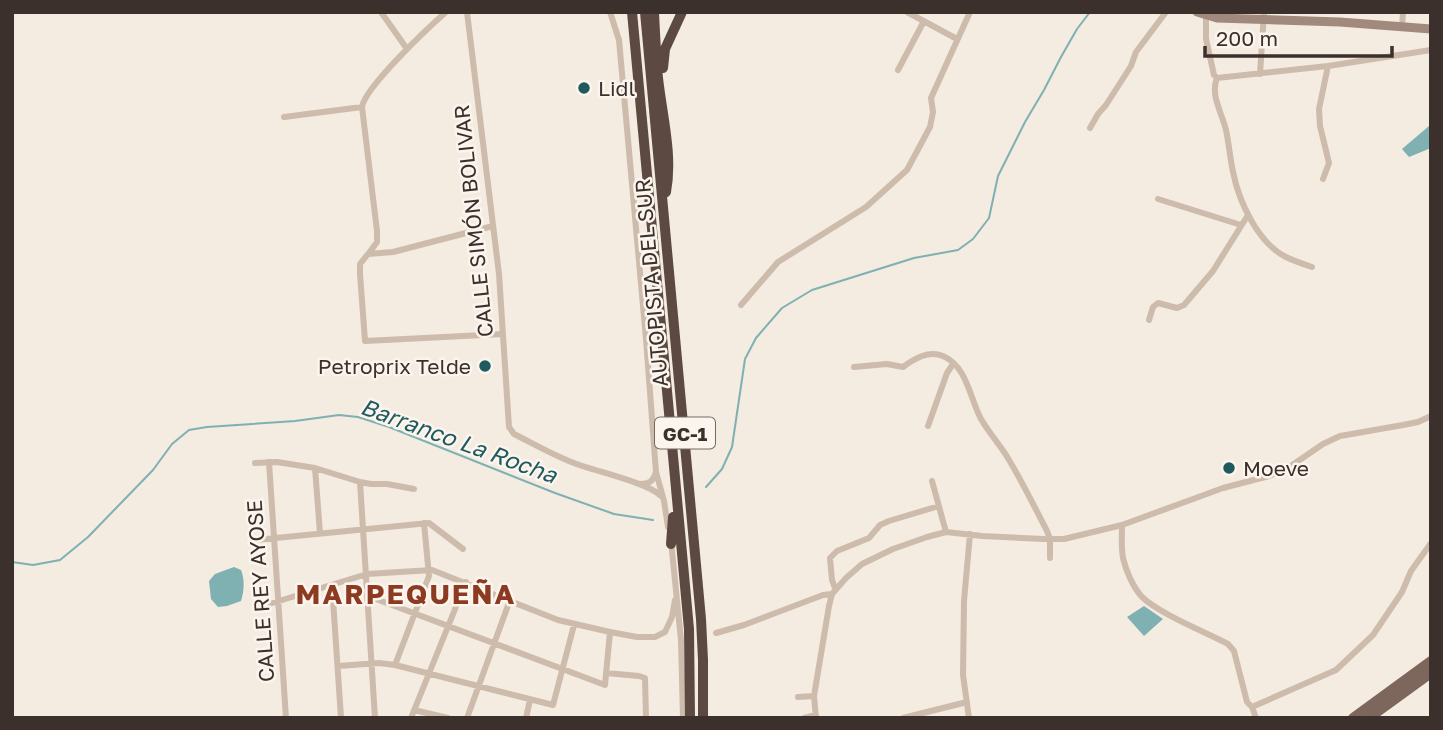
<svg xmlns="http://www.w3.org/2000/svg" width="1443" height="730" viewBox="0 0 1443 730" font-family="'Golos Text',sans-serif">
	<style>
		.water { fill: #7fb0b2 }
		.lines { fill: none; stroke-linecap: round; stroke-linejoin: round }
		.stream { stroke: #7fb0b2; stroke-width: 2 }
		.street { stroke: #cdbbac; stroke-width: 6 }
		.secondary { stroke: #a18a7d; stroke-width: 9 }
		.primary { stroke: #7d675c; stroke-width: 10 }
		.highway { stroke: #5c4a42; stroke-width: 10 }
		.poi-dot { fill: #1f5a5e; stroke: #fbf5ee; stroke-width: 2.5 }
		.labels { text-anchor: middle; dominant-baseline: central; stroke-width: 5; stroke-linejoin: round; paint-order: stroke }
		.shield { fill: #fbf5ee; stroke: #756b66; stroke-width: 2 }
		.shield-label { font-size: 19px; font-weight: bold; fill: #3b302b }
		.poi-label { font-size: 21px; fill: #3b302b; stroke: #fbf5ee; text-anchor: start }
		.street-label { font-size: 21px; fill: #3b302b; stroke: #fbf5ee }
		.water-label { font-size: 23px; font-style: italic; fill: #1f5a5e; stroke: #fbf5ee }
		.district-label { font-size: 28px; font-weight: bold; letter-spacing: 2px; fill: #8c3b22; stroke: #fbf5ee }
	</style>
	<rect width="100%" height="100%" fill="#f4ebe1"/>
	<path class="water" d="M1429,126L1431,132V148L1409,157L1402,149Z
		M234,567L241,570C245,580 244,591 241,601L227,606L218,607L211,599L209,581L215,574Z
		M1144,606L1163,619L1144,636L1127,617Z"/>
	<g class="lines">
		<path class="stream" d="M706,487L722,469L732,447L745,359L756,338L782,308L812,290L914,258L958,250L973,239L989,218L998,176L1025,122L1044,90L1061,57L1077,29L1090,12
			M12,562L33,565L60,560L88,537L153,470L172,444L189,430L207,427L295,421L339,415L358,417L389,427L555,493L614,514L653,520"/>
		<path class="street" d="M381,12L407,49
			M467,12L499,274L509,427L514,434C534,444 553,455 574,463C594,471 649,483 661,496
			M610,12L619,40L646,339L656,472L664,501L668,527
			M907,12L957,39
			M1206,16V39L1214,75L1217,78C1210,95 1222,113 1226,130C1229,144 1230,158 1233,172C1239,202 1258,243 1286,257C1294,261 1303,264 1312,267
			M1402,27L1403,12
			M898,70L924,21
			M1260,74L1264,12
			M1217,78L1328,66L1431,50
			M284,117L362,107
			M1090,128L1098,114L1106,105L1131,66L1136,52L1166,12
			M1323,179L1329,163L1320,126L1319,109L1328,66
			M1158,199L1241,225
			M493,226L393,252L368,254L360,264V274L365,341L503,334
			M369,253L377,242V231L362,107C365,87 429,27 446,12
			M741,305L778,262L866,207L907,170L930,127L933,112L931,98L970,12
			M1149,320L1153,307L1158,303L1177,308L1184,305L1213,271L1248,215
			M854,367L887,364L903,367C914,359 928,350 943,356C967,366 970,399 981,419C988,431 998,443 1006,455C1021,479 1034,506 1047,531L1050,539V558
			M928,426L947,373L953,364
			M269,462L286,718
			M255,463L277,462L315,468L360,482L371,484H387L414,489
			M315,468L320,533
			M932,481L946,532
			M360,482L375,718
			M640,484C650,484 653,481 656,472
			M1122,525C1122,536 1121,547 1123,558C1126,571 1133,587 1142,597C1160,614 1205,632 1228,644L1234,651L1247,702L1252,707L1256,718
			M255,540L429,523L463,549
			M671,541L681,640L683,718
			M332,585L341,718
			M835,588L832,580L830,558L837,551L869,538L880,525L889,521L939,506
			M368,596L605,685L610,632
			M256,608L367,574L432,570L558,620L610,632L637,637H655L665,632L672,617L675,600
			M716,633L744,625L823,595L832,594L846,578L862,564L893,549L927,537L946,532L982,536L1044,539H1064L1122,525L1223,488L1269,476L1288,468L1323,444L1340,436L1403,425L1418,422L1431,416
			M395,665L429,576L424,523
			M338,666L379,663L395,665L553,705L574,625
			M606,673L639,676L645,678L646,718
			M798,697L814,696
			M1252,707L1336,670L1373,635L1402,592L1411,571L1431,543
			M414,710L448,718
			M411,718L466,582
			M467,718L510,600
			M526,718L530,700
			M804,718L816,715
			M816,718L814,696L829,606L832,594
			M903,718L967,702
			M969,718L963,675L964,601L970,534"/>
		<path class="secondary" d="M1197,12L1217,18L1340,22L1431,29"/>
		<path class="primary" d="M1353,718L1431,661
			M1369,718L1431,673"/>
		<path class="highway" d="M632,12L689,629L690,718
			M645,12L701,619L703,660V718
			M654,12C655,34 656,56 658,78C662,115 673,155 666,192
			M663,68L665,49L682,12
			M671,544L673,517"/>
	</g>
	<g class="poi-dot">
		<circle cx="584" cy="88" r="7"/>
		<circle cx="485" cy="366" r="7"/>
		<circle cx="1229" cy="468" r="7"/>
	</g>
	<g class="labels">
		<rect class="shield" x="655" y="417.5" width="60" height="31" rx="5"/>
		<g class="shield-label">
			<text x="685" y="433">GC-1</text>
		</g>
		<g class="poi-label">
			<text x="598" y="88">Lidl</text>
			<text x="471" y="366" text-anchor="end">Petroprix Telde</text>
			<text x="1243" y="468">Moeve</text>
		</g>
		<g class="street-label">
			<text transform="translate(473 221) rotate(-96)">CALLE SIMÓN BOLIVAR</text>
			<text transform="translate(651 283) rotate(-95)">AUTOPISTA DEL SUR</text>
			<text transform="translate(260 591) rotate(-94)">CALLE REY AYOSE</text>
		</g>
		<g class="water-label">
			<text transform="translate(459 440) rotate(20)">Barranco La Rocha</text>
		</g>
		<g class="district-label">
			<text x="406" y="593">MARPEQUEÑA</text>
		</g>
	</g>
	<rect width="1443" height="730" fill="none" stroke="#3b302b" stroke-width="28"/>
	<path d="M1205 46v10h187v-10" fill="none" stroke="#3b302b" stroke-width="3.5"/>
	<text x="1216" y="46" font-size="21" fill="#3b302b" stroke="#fbf5ee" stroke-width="5" paint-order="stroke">200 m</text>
</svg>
